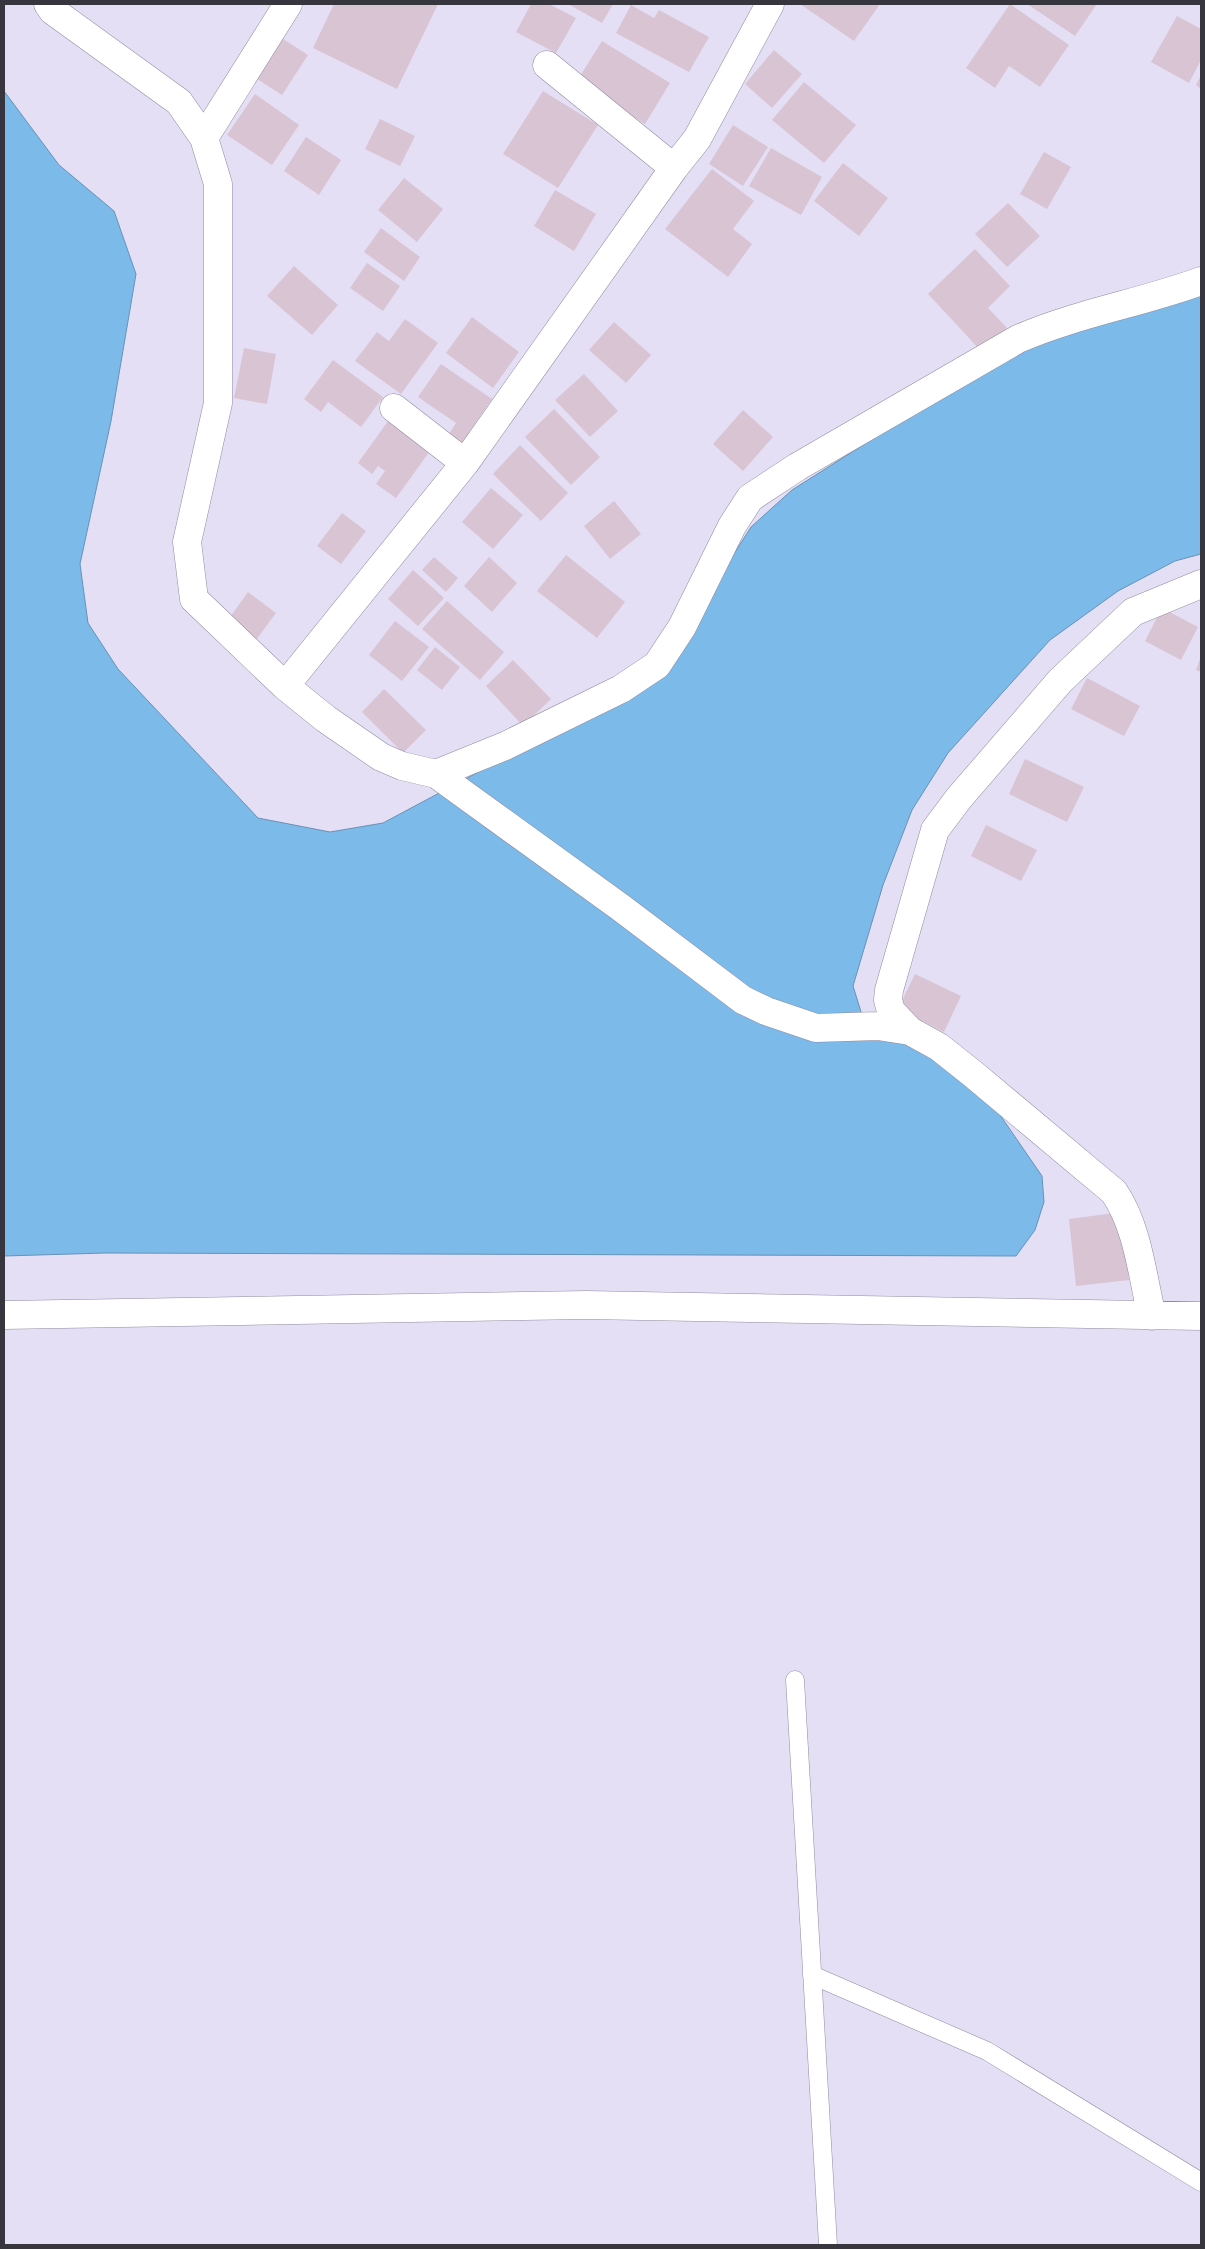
<svg xmlns="http://www.w3.org/2000/svg" width="1205" height="2249" viewBox="0 0 1205 2249" font-family="'PT Serif',serif">
	<style>
		.water { fill: #7cbaea; stroke: #6792b6 }
		.building { fill: #d9c4d3 }
		.lines { fill: none; stroke-linecap: round; stroke-linejoin: round }
		.lane-casing { stroke: #908ba0; stroke-width: 19 }
		.street-casing { stroke: #908ba0; stroke-width: 29 }
		.lane { stroke: #fff; stroke-width: 18 }
		.street { stroke: #fff; stroke-width: 28 }
	</style>
	<rect width="100%" height="100%" fill="#e4dff5"/>
	<path class="water" d="M4,91L59,165L114,211L136,274L111,421L80,564L88,623L118,669L258,818L330,832L383,823L621,696L659,672L751,527L792,490L969,378L1050,334L1201,291V554L1175,561L1118,591L1050,640L948,753L912,810L883,885L853,986L862,1015L924,1052L967,1080L1000,1115L1042,1176L1044,1202L1035,1230L1016,1256L105,1253L4,1256Z"/>
	<path class="building" d="M334,4H438L397,89L313,48Z
		M531,4H549L576,18L556,53L516,32Z
		M568,4H613L602,23Z
		M800,4H880L854,41Z
		M1010,4L1069,45L1040,87L1009,66L995,88L966,68Z
		M1027,4H1097L1075,36Z
		M631,5L654,18L659,10L709,37L689,72L616,33Z
		M1177,16L1201,29V60L1189,83L1151,62Z
		M280,37L308,55L282,95L254,77Z
		M602,41L670,83L645,124L577,81Z
		M774,50L802,74L772,108L745,84Z
		M1201,75V89L1196,85Z
		M804,82L856,125L824,163L772,120Z
		M543,91L598,125L558,188L503,154Z
		M255,94L299,125L272,165L227,135Z
		M380,119L415,136L400,166L365,149Z
		M733,125L768,147L743,186L709,164Z
		M306,137L341,160L319,195L284,171Z
		M771,148L822,177L801,215L749,186Z
		M1044,152L1071,167L1047,209L1020,194Z
		M843,163L888,198L859,236L814,201Z
		M712,169L754,201L733,229L752,244L728,277L665,229Z
		M404,178L443,209L417,242L378,210Z
		M555,190L596,214L574,251L534,226Z
		M1008,203L1040,236L1007,267L975,234Z
		M381,228L420,257L404,281L364,252Z
		M975,249L1010,286L988,308L1007,328L982,352L928,294Z
		M367,263L400,286L383,311L350,288Z
		M294,266L338,305L312,335L267,296Z
		M472,317L519,352L493,388L446,353Z
		M405,319L438,343L401,394L355,361L377,332L389,341Z
		M614,322L651,355L626,383L589,350Z
		M244,348L276,354L267,404L234,398Z
		M333,360L383,397L361,427L328,402L321,412L304,399Z
		M441,364L492,399L462,442L449,434L456,423L418,397Z
		M584,374L618,411L590,437L555,400Z
		M554,409L600,457L571,485L525,437Z
		M743,410L773,437L743,471L713,444Z
		M393,414L435,444L396,498L376,484L385,471L378,466L372,474L358,463Z
		M520,445L568,493L541,521L493,474Z
		M491,488L523,515L493,549L462,522Z
		M614,501L641,534L610,559L584,526Z
		M342,513L366,531L341,564L317,546Z
		M566,555L625,602L597,638L537,591Z
		M434,557L458,578L446,592L422,570Z
		M489,557L517,583L492,612L464,586Z
		M413,570L444,598L418,626L388,599Z
		M248,592L276,613L256,640L228,620Z
		M447,601L504,652L480,680L422,629Z
		M1162,608L1198,627L1181,660L1145,641Z
		M395,621L429,647L402,681L369,655Z
		M435,647L460,667L442,690L417,670Z
		M1201,656V672L1196,670Z
		M513,660L551,699L523,726L486,686Z
		M1087,678L1140,706L1124,736L1071,709Z
		M384,689L426,730L403,753L362,712Z
		M1025,759L1084,787L1067,822L1009,794Z
		M986,825L1037,850L1021,881L971,856Z
		M915,974L961,996L944,1032L898,1009Z
		M1122,1212L1129,1280L1076,1286L1069,1219Z"/>
	<g class="lines">
		<defs>
			<path id="lane" d="M795,1680L828,2245
				M812,1975L987,2051L1201,2182"/>
			<path id="street" d="M48,4L53,11L179,102L204,138L218,184V403L187,542L194,599L285,686L326,719L381,757L402,766L436,774L505,746L621,689L657,665L682,627L732,526L750,498L797,467L1018,339C1078,313 1141,303 1201,281
				M547,65L674,168
				M204,138L288,4
				M394,408L465,463
				M285,686L465,463L674,168L697,139L770,4
				M436,774L620,907L743,1000L766,1011L816,1028L878,1026L910,1031
				M4,1315L586,1305L1201,1316
				M1152,1316C1142,1275 1138,1227 1114,1192L973,1074L939,1047L910,1031L891,1011L888,1000L889,990L935,830L959,798L1060,681L1133,612L1201,584"/>
		</defs>
		<use href="#lane" class="lane-casing"/>
		<use href="#street" class="street-casing"/>
		<use href="#lane" class="lane"/>
		<use href="#street" class="street"/>
	</g>
	<rect width="1205" height="2249" fill="none" stroke="#37353e" stroke-width="10"/>
</svg>
